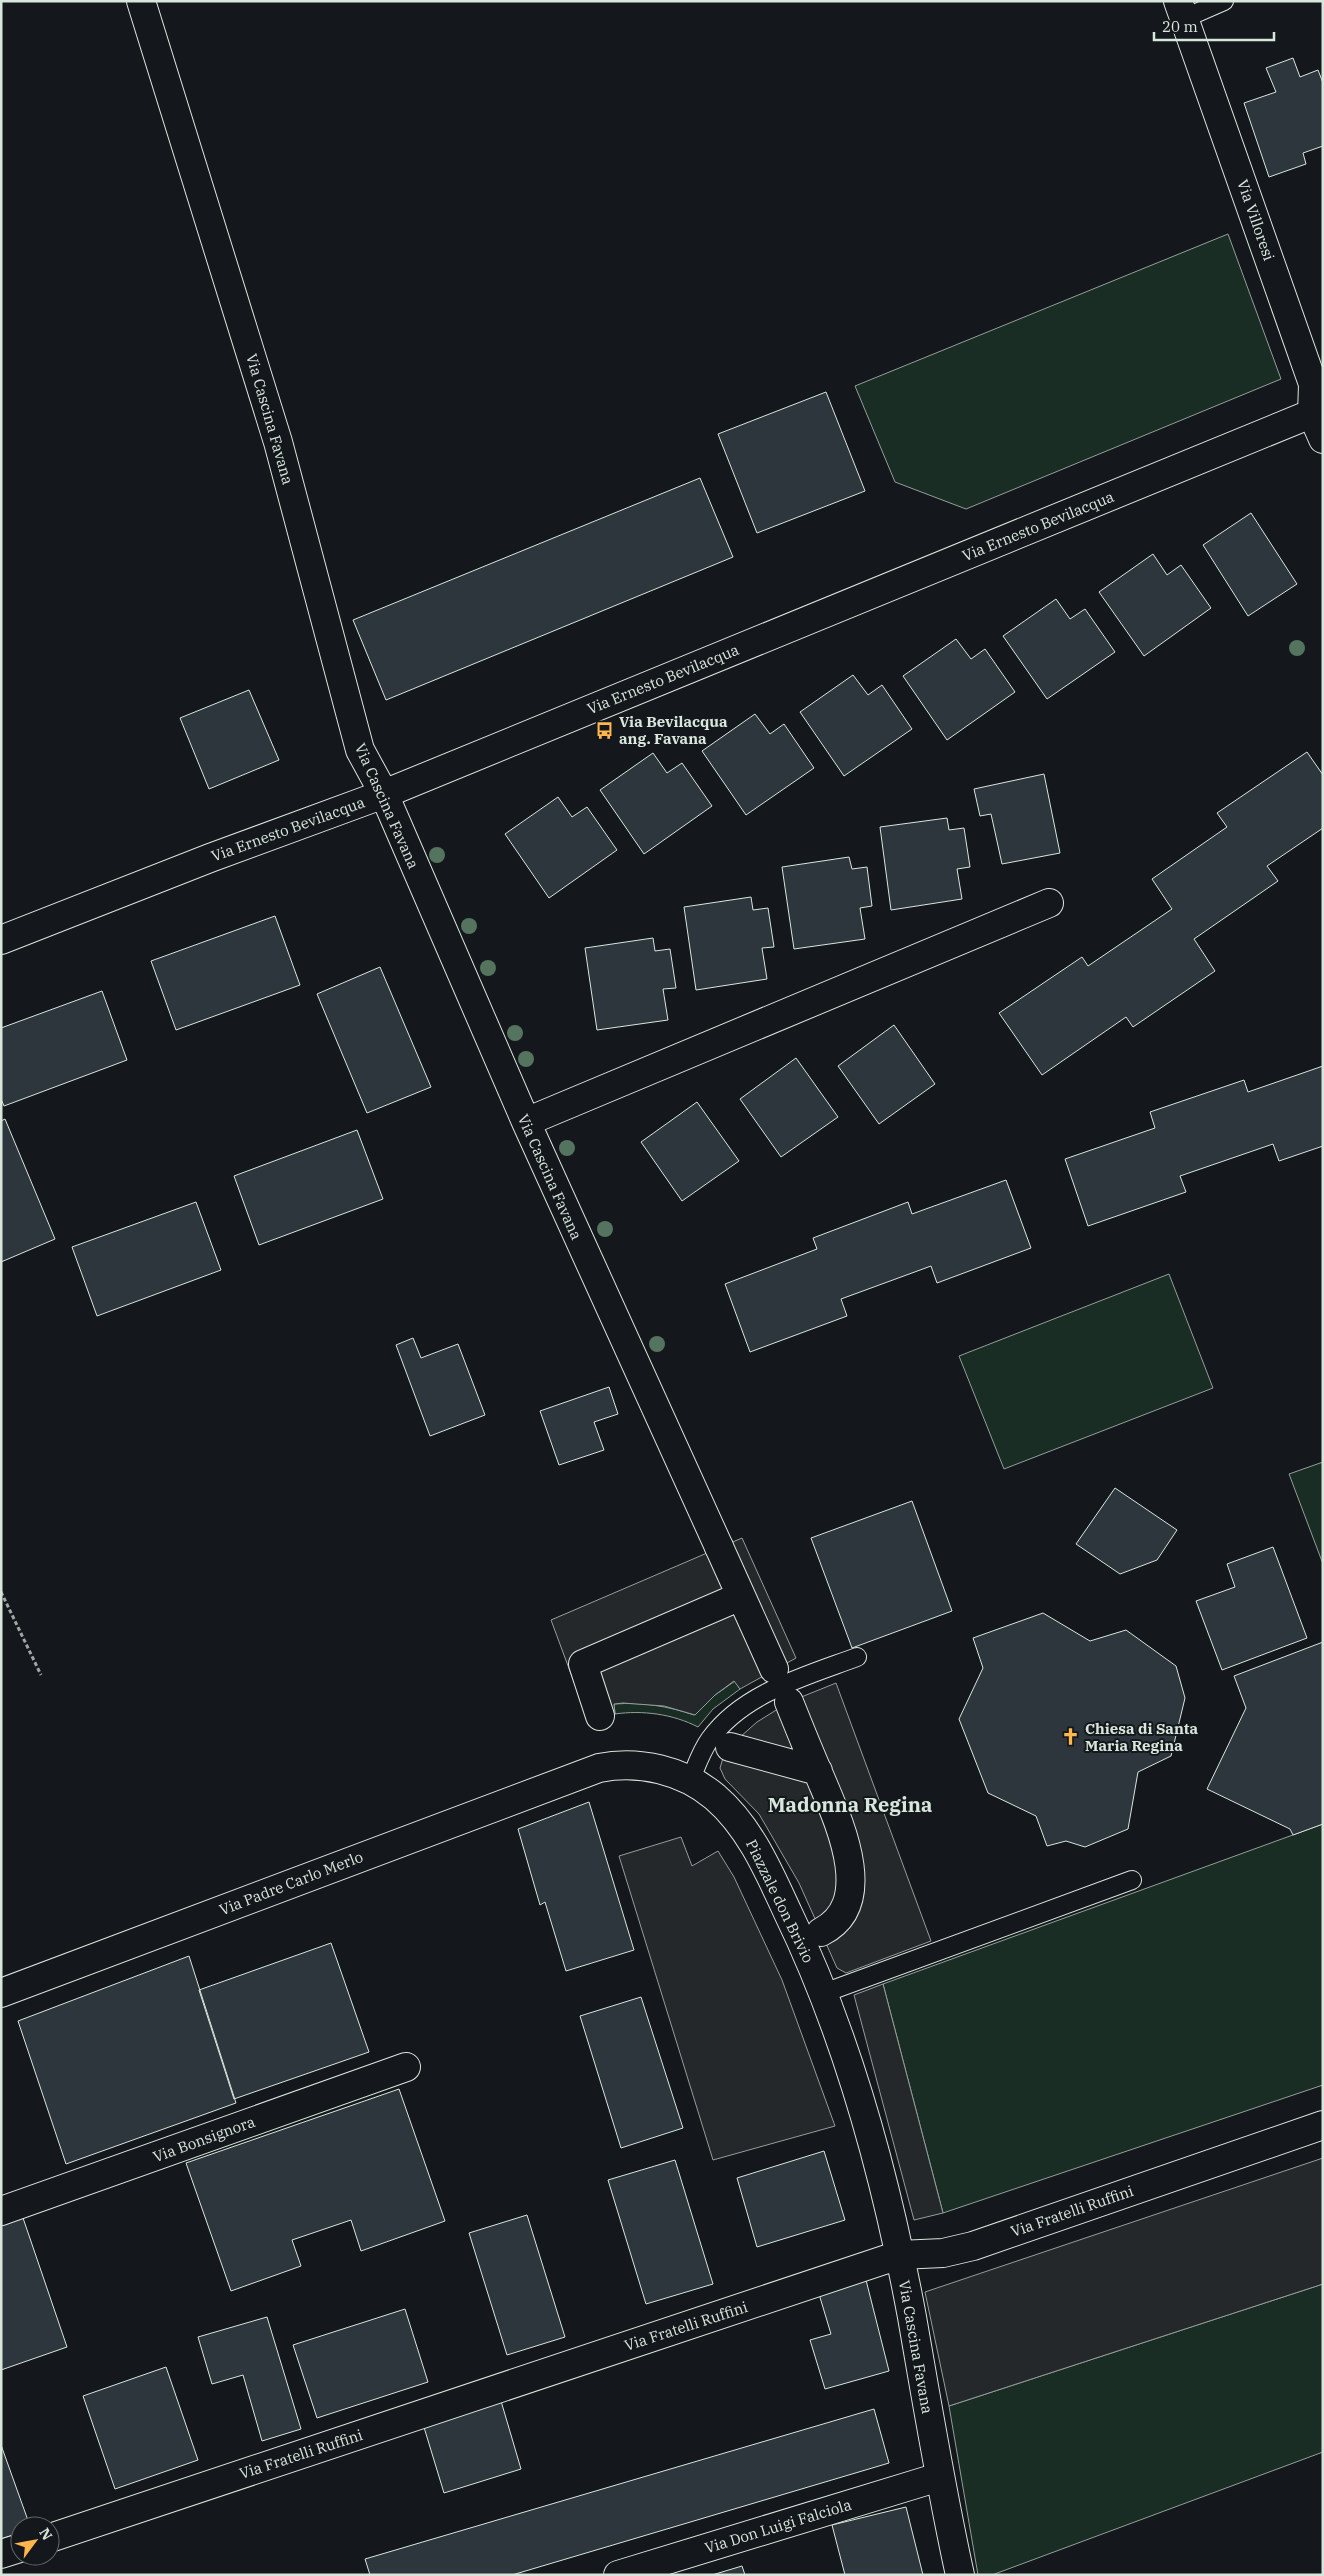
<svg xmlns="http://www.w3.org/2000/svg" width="1324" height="2576" viewBox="0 0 1324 2576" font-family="'IBM Plex Serif',serif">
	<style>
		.green { fill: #1a2d24; stroke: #939e99 }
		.parking { fill: #24282b; stroke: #939e99 }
		.building { fill: #2c363c; stroke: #d8e6dc }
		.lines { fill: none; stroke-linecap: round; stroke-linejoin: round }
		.service-casing { stroke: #d8e6dc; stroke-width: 20 }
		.pedestrian-casing { stroke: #d8e6dc; stroke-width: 30 }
		.minor-casing { stroke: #d8e6dc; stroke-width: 30 }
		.path { stroke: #9da8a2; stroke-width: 3; stroke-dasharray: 4 2.5; stroke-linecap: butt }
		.service { stroke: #14181c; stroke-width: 18 }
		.pedestrian { stroke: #14181c; stroke-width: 28 }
		.minor { stroke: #14181c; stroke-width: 28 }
		.tree { fill: #55745f }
		.labels { text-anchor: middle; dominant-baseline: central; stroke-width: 4; stroke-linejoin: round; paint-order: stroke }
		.street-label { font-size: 15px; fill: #d8e6dc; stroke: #14181c }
		.poi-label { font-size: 15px; font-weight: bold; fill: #d8e6dc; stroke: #14181c; text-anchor: start }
		.district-label { font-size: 20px; font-weight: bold; fill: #d8e6dc; stroke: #14181c }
	</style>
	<rect width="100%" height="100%" fill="#14181c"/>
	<path class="green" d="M1228,234L1281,379L966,509L895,482L855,386Z
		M1169,1274L1213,1388L1004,1469L959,1356Z
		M1323,1462V1564L1289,1474Z
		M735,1681L740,1689L713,1709L698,1727C673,1714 642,1710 615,1714L614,1704C642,1702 668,1706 694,1715L715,1695Z
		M1323,1824V2085L943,2213L883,1984Z
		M1323,2284V2452L992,2575H978L949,2406Z"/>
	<path class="parking" d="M742,1538L796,1658L740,1689L734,1681L715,1695L695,1715L664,1706L623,1703L614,1704L615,1714L587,1717L551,1620Z
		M836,1683L931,1941L846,1973L837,1968L799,1883L759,1814L725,1779L720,1768L723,1758L739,1738L757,1722L789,1702Z
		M681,1837L692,1866L718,1851L734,1877L782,1980L835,2126L713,2160L619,1856Z
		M883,1984L943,2213L914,2220L854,1995Z
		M1323,2158V2284L949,2406L925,2292Z"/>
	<path class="building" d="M1293,58L1300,77L1318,70L1323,83V146L1303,153L1306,164L1269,177L1244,103L1276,92L1266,68Z
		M826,392L865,491L757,533L718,434Z
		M700,478L733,557L386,700L353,620Z
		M1251,513L1297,584L1248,616L1203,545Z
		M1153,554L1167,575L1181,565L1211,608L1144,656L1099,592Z
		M1056,599L1070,619L1085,609L1115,652L1047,699L1003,636Z
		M956,639L971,659L985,649L1015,692L947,740L903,676Z
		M853,675L868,695L882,685L912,729L844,776L800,712Z
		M249,690L279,760L209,789L180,718Z
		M755,714L770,734L784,724L814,768L746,815L702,751Z
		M1307,752L1323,775V828L1267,866L1278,881L1194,939L1215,971L1133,1027L1126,1017L1042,1075L999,1013L1082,957L1088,966L1172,909L1152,879L1227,827L1217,813Z
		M653,753L667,773L682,763L712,806L644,854L600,790Z
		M1044,774L1060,853L1002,864L991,814L980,816L974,789Z
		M558,797L572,817L587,807L617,850L549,898L505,834Z
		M947,818L949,830L964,828L970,867L957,869L962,899L891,910L880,827Z
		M849,857L852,869L867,867L872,906L860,908L865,939L794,949L782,867Z
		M751,897L753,910L768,908L774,947L762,948L767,979L696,990L684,907Z
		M275,916L300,985L176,1030L151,961Z
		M653,938L655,951L670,949L676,988L663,989L668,1020L597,1030L585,948Z
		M380,967L431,1087L367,1113L317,994Z
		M102,991L127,1060L4,1106L1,1099V1028Z
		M894,1025L935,1084L879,1124L838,1066Z
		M796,1058L838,1117L781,1157L740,1099Z
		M1323,1066V1146L1279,1161L1273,1144L1180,1176L1186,1192L1088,1226L1065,1159L1155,1128L1150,1112L1244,1080L1248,1092Z
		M697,1102L739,1161L682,1201L641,1142Z
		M5,1119L55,1239L1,1262V1121Z
		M357,1130L383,1199L259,1245L234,1176Z
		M1006,1180L1031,1248L937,1283L931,1266L841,1299L847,1316L750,1352L725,1284L817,1249L813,1238L908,1202L912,1214Z
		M196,1202L221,1270L97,1316L72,1247Z
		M413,1338L421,1358L458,1344L485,1415L430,1436L396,1345Z
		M609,1387L618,1414L594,1422L604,1450L559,1465L540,1411Z
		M1115,1488L1177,1530L1157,1560L1120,1574L1076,1544Z
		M912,1501L952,1611L852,1648L811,1538Z
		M1273,1547L1307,1638L1222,1670L1196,1601L1235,1587L1227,1564Z
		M1043,1613L1090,1641L1126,1630L1176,1666L1185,1698L1171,1756L1138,1772L1128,1829L1085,1847L1066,1841L1047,1846L1036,1816L988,1793L959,1719L983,1668L973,1638Z
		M1323,1642V1824L1293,1835L1290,1829L1207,1789L1246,1708L1234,1676Z
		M589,1802L634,1950L566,1971L545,1902L540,1905L518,1829Z
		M331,1943L369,2052L234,2099L199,1990Z
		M189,1956L236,2103L66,2164L18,2021Z
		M641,1997L683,2128L621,2148L580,2016Z
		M399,2089L445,2221L361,2251L351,2220L292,2240L301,2266L231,2291L186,2163Z
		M824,2151L845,2220L757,2247L737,2178Z
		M675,2160L713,2284L646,2304L608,2180Z
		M22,2215L67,2347L1,2370V2222Z
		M527,2215L565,2337L507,2355L469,2233Z
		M866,2280L889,2371L825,2389L810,2340L831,2334L819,2294Z
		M405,2309L428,2382L317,2418L293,2345Z
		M267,2317L301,2429L262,2441L243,2375L212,2384L198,2337Z
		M166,2367L198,2460L115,2489L83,2396Z
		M501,2401L521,2469L444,2493L423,2424Z
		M874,2409L889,2463L512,2575H370L365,2559Z
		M1,2445L30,2526H20V2533L1,2539Z
		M906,2507L923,2575H845L832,2525Z
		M742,2566L745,2575H712Z"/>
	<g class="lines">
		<defs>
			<path id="service" d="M1185,18L1224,1
				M690,1781C696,1767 701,1751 710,1739C743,1693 806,1676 857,1657
				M824,1993L1132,1880"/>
			<path id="pedestrian" d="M719,1547L774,1669
				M789,1702C799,1727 809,1752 820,1777C838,1820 878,1903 821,1932
				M600,1716L583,1664L741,1596
				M730,1747L818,1771"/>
			<path id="minor" d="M141,1L278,442L360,750L384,794L526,1122L719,1547
				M1178,1L1313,384L1312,414L1323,439
				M1,940L210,858L384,794L1323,409
				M526,1122L1049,903
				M1,1993L599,1768C639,1760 683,1770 715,1797C750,1827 769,1872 788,1913C848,2037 887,2182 912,2317C927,2403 941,2489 960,2575
				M1,2211L406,2067
				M50,2538L899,2255L943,2253L973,2246L1323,2125
				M1,2554L20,2548
				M618,2575L939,2477"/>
		</defs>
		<use href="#service" class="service-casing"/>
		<use href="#pedestrian" class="pedestrian-casing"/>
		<use href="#minor" class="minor-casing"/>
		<path class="path" d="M1,1592L41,1675"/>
		<use href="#service" class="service"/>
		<use href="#pedestrian" class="pedestrian"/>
		<use href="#minor" class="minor"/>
	</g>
	<g class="tree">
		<circle cx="1297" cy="648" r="8"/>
		<circle cx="437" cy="855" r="8"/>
		<circle cx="469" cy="926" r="8"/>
		<circle cx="488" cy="968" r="8"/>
		<circle cx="515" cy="1033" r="8"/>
		<circle cx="526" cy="1059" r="8"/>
		<circle cx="567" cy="1148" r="8"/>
		<circle cx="605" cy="1229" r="8"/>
		<circle cx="657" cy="1344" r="8"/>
	</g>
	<defs>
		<symbol id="bus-bare" viewBox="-9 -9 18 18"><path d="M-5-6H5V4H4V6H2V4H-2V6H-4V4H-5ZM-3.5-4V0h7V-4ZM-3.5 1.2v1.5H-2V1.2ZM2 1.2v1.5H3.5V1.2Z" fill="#ffb74d" stroke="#14181c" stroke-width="2.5" paint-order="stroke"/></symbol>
		<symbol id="church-bare" viewBox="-9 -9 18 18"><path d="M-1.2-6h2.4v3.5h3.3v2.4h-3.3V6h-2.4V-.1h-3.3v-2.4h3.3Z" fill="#ffb74d" stroke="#14181c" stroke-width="2.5" paint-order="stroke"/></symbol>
	</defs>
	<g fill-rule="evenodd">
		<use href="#bus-bare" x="592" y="718" width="25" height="25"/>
		<use href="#church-bare" x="1058" y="1724" width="25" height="25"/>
	</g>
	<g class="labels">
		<g class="street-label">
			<text transform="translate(1256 220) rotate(71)">Via Villoresi</text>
			<text transform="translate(270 419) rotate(74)">Via Cascina Favana</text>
			<text transform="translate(1038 526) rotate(-22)">Via Ernesto Bevilacqua</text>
			<text transform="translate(663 679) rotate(-22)">Via Ernesto Bevilacqua</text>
			<text transform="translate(387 806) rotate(66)">Via Cascina Favana</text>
			<text transform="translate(288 829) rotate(-20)">Via Ernesto Bevilacqua</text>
			<text transform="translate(550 1177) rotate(66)">Via Cascina Favana</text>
			<text transform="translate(291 1883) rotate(-21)">Via Padre Carlo Merlo</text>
			<text transform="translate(780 1901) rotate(64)">Piazzale don Brivio</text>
			<text transform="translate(204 2139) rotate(-20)">Via Bonsignora</text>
			<text transform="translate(1072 2211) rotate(-19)">Via Fratelli Ruffini</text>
			<text transform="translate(686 2326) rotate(-18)">Via Fratelli Ruffini</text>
			<text transform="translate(916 2347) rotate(80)">Via Cascina Favana</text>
			<text transform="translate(301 2454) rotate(-18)">Via Fratelli Ruffini</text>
			<text transform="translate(778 2526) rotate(-17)">Via Don Luigi Falciola</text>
		</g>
		<g class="poi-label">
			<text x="619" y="721">Via Bevilacqua<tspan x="619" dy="17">ang. Favana</tspan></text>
			<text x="1085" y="1728">Chiesa di Santa<tspan x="1085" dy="17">Maria Regina</tspan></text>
		</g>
		<g class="district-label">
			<text x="850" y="1804">Madonna Regina</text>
		</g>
	</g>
	<rect width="1324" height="2576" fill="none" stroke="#d8e6dc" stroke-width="5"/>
	<g transform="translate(35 2541) rotate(58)"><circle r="24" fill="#14181c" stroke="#626a69"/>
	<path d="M0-4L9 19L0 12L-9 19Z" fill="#ffb74d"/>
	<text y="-8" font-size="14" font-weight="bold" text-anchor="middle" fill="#d8e6dc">N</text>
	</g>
	<path d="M1154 32v8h120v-8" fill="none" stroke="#d8e6dc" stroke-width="2.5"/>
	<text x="1162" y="32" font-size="15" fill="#d8e6dc" stroke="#14181c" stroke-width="4" paint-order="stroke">20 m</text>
</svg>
